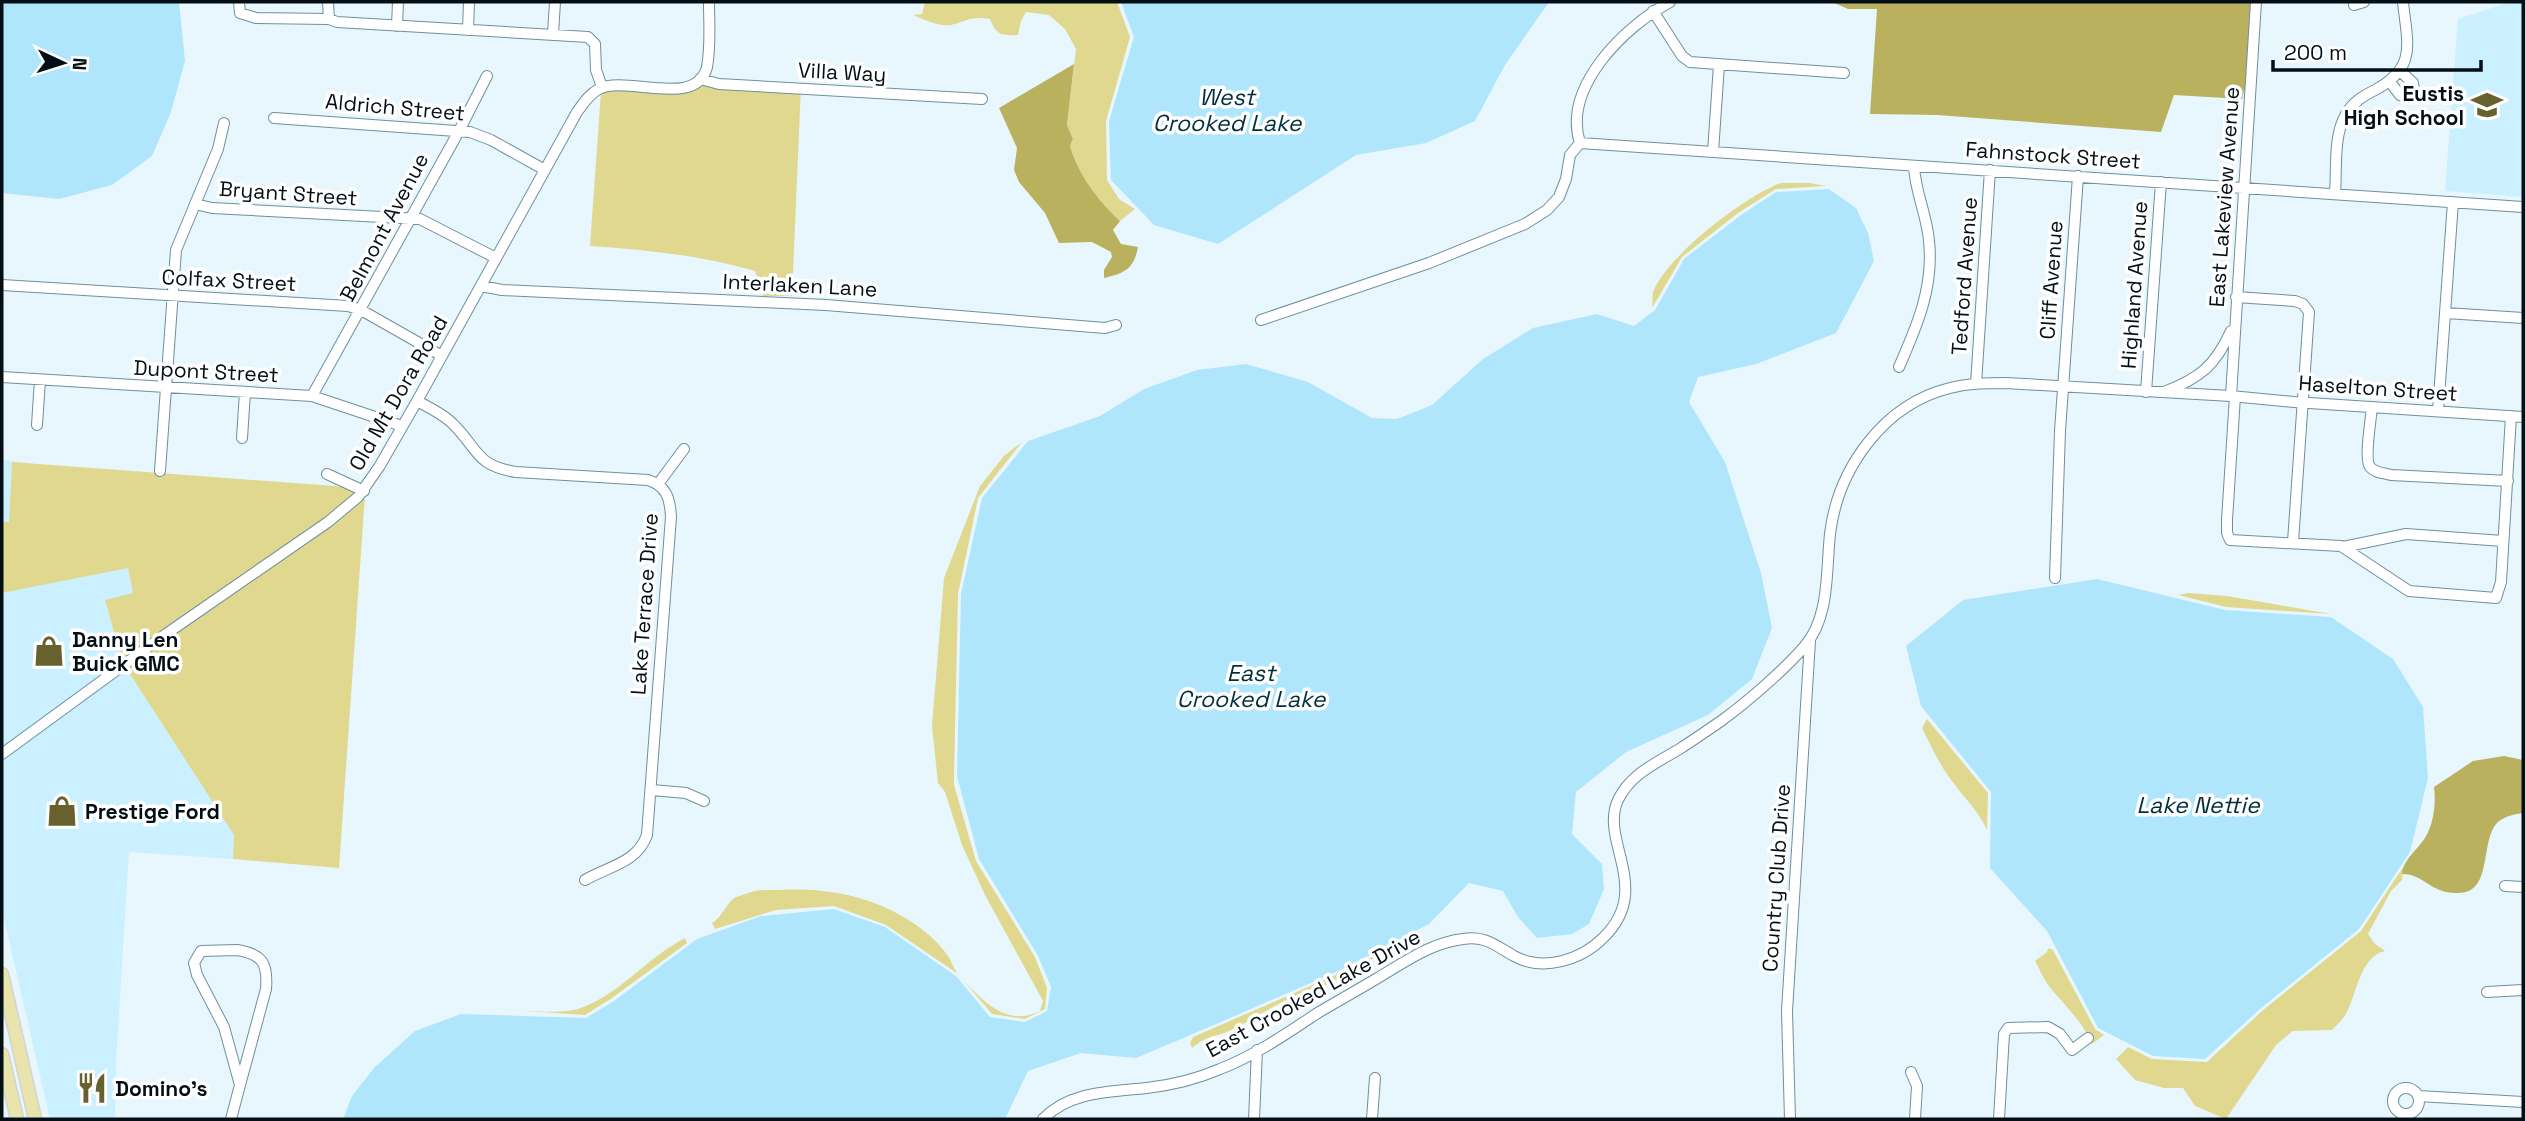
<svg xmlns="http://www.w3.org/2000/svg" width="2525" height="1121" viewBox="0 0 2525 1121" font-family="'Space Grotesk',sans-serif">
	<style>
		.built { fill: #cbf0ff }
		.green { fill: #e0d88f }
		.forest { fill: #bab15e }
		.water { fill: #b0e6fc }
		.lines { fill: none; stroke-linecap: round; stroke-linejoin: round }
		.minor-casing { stroke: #6d909d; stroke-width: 12 }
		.major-casing { stroke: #d2d4d5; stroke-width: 15 }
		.minor { stroke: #fff; stroke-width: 10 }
		.major { stroke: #e9e3ac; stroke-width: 12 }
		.labels { text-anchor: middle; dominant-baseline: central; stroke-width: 7; stroke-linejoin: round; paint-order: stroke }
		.street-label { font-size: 21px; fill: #030f14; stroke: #fff }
		.poi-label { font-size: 21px; font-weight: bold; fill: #030f14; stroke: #fff; text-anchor: start }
		.water-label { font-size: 23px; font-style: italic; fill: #00303e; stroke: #fff }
	</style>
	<rect width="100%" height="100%" fill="#e8f7fd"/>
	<path class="built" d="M2510,2H2523V197L2445,191L2458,19Z
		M2,460L24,463H12L9,522H2Z
		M128,567L133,593L105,601L122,661L2,749V593Z
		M126,668L234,835L233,859L129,852L116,1063L115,1119H50L2,910V758Z"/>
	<path class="green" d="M925,2H1117L1130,37L1106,121L1107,180L1119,199L1135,209L1120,221C1098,202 1078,174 1070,146L1073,139L1067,125L1076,49L1065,29L1049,15L1026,12L1021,21L1018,35C1002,36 996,35 990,19C969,16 969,21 951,25C939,27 925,20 913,15L922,14Z
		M702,82L801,86L792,296H763L755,271C700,255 646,250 590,246L601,92Z
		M1781,183H1810L1826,186L1776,189L1738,213L1682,257L1652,308C1653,302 1652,296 1653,292C1667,256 1745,196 1781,183Z
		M1022,442L978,498L958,594L954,776V785L976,861L1035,957L1047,988L1045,1009L1025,1019L992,1014L958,974L886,925L834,906L776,910L715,929L712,923C722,917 725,906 733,899C737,896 744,895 748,893C758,889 769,890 780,890C833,887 887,899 929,935C936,941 945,951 950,959C952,963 954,969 957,973C979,997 1005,1029 1040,1011L1043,1001L985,895L962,845L945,792L938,783L932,726L944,578L980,486L1004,456Z
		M12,462L361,488L350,499L291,542L122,661L105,600L133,593L128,568L2,593V522H9Z
		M365,495L339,868L233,859L234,835L126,668Z
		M2189,593L2227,596L2331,614L2226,607L2178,595Z
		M1927,719L1988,793L1987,830C1979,812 1967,801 1955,785C1941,768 1932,748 1922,728Z
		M2403,867L2402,880L2391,891L2368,934L2375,944L2385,951C2358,957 2357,998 2344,1017C2341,1021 2336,1026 2332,1030L2293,1031L2276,1045L2226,1119L2195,1106L2183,1088H2164L2135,1080L2116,1059L2128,1047L2152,1059L2207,1062L2262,1011L2361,931Z
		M1426,929L1321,988C1288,994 1261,1016 1231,1030C1214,1038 1209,1034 1192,1048L1190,1043L1193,1037L1347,970Z
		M685,938L687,943L612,998L585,1015L526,1011C543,1011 565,1014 581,1008C620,994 648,957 685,938Z
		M2049,948L2053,950L2095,1029L2104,1035L2092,1044C2081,1020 2068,1009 2052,990C2045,982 2040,970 2035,961L2046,953Z"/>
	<path class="forest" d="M1832,2H2252L2247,80L2242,99L2174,95L2161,132L1937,115L1870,114L1877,9H1848Z
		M1074,64L1067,125L1073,139L1070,146C1078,174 1098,201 1120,221L1113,230L1121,244L1138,247C1134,269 1125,273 1104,278V270L1112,257L1111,252L1092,242L1059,243L1045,213L1019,182L1014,170L1017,148L999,108Z
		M2504,756L2523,760V813C2515,814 2505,816 2498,822C2479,840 2494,893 2458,893C2430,894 2425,874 2402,874C2403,859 2419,849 2426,836C2434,822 2436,803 2434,787L2473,761Z"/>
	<path class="water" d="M2,2H179L185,61L171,112L152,156L112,185L59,199L2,193Z
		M1121,2H1549L1505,65L1475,121L1426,143L1356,155L1218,244L1154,225L1111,180L1109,121L1134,37Z
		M1829,189L1856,208L1868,233L1874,261L1836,333L1756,364L1698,377L1689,402L1725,462L1761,573L1772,628L1752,679L1708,715L1626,752L1576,792L1572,834L1602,864L1604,889L1589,924L1572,934L1537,938L1518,917L1503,891L1469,883L1429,924L1345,968L1221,1022L1136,1058L1081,1053L1028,1071L1005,1119H343L352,1096L374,1068L415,1031L461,1014L586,1018L614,1001L697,939L761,916L834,909L885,927L956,976L990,1017L1025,1022L1047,1011L1051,987L1038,956L979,859L957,776L961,594L982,498L1028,441L1100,416L1144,389L1197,370L1246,364L1308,382L1372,418L1397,419L1432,405L1483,359L1533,328L1597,314L1634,326L1655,310L1684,259L1741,215L1776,192Z
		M2097,579L2225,610L2331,617L2393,659L2423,707L2428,778L2410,852L2359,929L2260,1009L2205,1059L2153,1056L2098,1028L2047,931L1990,868L1991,792L1921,706L1906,646L1963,600Z"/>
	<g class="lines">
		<defs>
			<path id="minor" d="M239,2L240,13L256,18L329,19L337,22L588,37L595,44L596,70L602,87
				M328,2L329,19
				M2354,5L2364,2
				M1653,11L1682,56L1690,62L1844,73
				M397,26L398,2
				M468,30L469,2
				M553,34L555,2
				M700,79L719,84L982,99
				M2390,82L2400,95L2405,96L2414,90L2413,83L2400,71
				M274,118L470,132L491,140L545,170
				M1580,143L2523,207
				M1580,143C1562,87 1625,26 1670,2
				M1713,152L1719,65
				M2335,194C2337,168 2333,136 2346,114C2353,102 2363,96 2375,90C2418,67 2407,43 2403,2
				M195,204L212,208L420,219L496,258
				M2,285L348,306L361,310L442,356
				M481,286L502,290L826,305L1105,328L1116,325
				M2236,297L2295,301L2303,304L2309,312L2293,542
				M2446,313L2523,318
				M1261,320L1429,263L1525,224L1547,210L1559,197L1566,179L1570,155L1580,143
				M1899,367C1917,326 1934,287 1929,241C1927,215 1915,192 1914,166
				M2,377L312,396L402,426
				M1976,384L1990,170
				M2146,392L2161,182
				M2164,392C2200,378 2215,366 2231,331
				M312,396L459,131L487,76
				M2231,396L2256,2
				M2235,396L2227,520V533L2230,540L2341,546L2409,591L2496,598L2501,582L2511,416
				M417,401C430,408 445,415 455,426C479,451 477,466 516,472L648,480C667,486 670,499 671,517L647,835C637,863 609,866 585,880
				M2372,407C2371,419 2364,459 2370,467C2375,473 2384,473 2391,475L2508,481
				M2438,411L2453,202
				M37,425L40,380
				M242,438L245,392
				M160,471L176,250L218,149L224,123
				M327,474L364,491
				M658,484L684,449
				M2343,547L2406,534L2503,541
				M2055,578L2060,431L2078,176
				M2,754L166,634L328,522L358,497L379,467L417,401L577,112C583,104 589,94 599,89C626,75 697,109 707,67C711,46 709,22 709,2
				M652,790L686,793L704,801
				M2505,886L2523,887
				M237,950C263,954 268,964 266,989L240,1085L224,1027L197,975L194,963L201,951Z
				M2487,992L2523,990
				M1911,1072L1917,1086L1915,1119
				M2393 1101a13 13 0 1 1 26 0a13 13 0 1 1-26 0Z
				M2418,1096L2523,1102
				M231,1119L240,1085
				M1043,1119C1070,1091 1110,1092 1147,1088C1172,1085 1197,1079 1220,1069C1254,1056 1286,1034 1316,1014C1336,1002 1356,991 1376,979C1405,962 1430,943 1463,939C1485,935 1496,946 1514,956C1543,972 1581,960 1603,938C1654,889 1599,841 1618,800C1631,773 1657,763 1681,748C1695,739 1708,730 1721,721C1746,703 1784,670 1804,647C1830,618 1826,571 1830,534C1838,468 1884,404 1950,388C1969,383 1987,383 2006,383L2231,396L2294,402L2523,417
				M1254,1119L1257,1050
				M1372,1119L1375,1078
				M1790,1119L1787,1011L1810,641
				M1999,1119L2004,1034L2008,1028L2048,1027L2060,1034L2072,1050L2088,1038"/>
			<path id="major" d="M2,974L35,1119
				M2,1054L17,1119"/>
		</defs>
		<use href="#minor" class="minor-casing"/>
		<use href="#major" class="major-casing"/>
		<use href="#minor" class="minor"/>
		<use href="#major" class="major"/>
	</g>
	<defs>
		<symbol id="school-bare" viewBox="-9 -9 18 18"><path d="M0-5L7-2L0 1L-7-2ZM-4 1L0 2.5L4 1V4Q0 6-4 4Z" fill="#67612d" stroke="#fff" stroke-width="2.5" paint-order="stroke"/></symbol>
		<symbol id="shop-bare" viewBox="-9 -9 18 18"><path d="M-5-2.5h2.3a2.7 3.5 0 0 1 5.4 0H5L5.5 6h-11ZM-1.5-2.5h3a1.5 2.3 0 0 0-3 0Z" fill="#67612d" stroke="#fff" stroke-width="2.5" paint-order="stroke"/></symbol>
		<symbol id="restaurant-bare" viewBox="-9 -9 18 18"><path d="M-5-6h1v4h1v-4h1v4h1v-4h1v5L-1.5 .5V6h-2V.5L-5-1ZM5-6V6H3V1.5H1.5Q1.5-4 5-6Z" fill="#67612d" stroke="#fff" stroke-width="2.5" paint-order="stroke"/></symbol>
	</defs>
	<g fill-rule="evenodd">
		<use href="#school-bare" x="2465" y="83" width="44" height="44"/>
		<use href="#shop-bare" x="27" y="629" width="44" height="44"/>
		<use href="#shop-bare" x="40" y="789" width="44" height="44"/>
		<use href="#restaurant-bare" x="70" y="1066" width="44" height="44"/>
	</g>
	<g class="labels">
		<g class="street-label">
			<text transform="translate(842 72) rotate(3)">Villa Way</text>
			<text transform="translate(395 107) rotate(5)">Aldrich Street</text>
			<text transform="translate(2053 155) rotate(4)">Fahnstock Street</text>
			<text transform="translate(288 193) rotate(4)">Bryant Street</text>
			<text transform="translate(2224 197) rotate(-86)">East Lakeview Avenue</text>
			<text transform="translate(384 227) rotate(-62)">Belmont Avenue</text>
			<text transform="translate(1964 276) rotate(-86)">Tedford Avenue</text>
			<text transform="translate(229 280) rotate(3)">Colfax Street</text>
			<text transform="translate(2051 280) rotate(-86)">Cliff Avenue</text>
			<text transform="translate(800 285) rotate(3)">Interlaken Lane</text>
			<text transform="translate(2134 285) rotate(-86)">Highland Avenue</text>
			<text transform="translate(206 371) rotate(3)">Dupont Street</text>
			<text transform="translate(2378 388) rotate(4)">Haselton Street</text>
			<text transform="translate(398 393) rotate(-60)">Old Mt Dora Road</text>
			<text transform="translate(644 604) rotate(-86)">Lake Terrace Drive</text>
			<text transform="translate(1776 878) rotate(-86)">Country Club Drive</text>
			<text transform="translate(1313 993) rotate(-29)">East Crooked Lake Drive</text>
		</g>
		<g class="poi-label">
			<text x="2464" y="93" text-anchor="end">Eustis<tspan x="2464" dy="24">High School</tspan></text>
			<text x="72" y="639">Danny Len<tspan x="72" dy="24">Buick GMC</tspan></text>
			<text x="85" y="811">Prestige Ford</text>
			<text x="115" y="1088">Domino's</text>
		</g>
		<g class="water-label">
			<text x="1227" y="97">West<tspan x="1227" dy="26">Crooked Lake</tspan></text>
			<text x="1251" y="673">East<tspan x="1251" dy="26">Crooked Lake</tspan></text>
			<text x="2198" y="805">Lake Nettie</text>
		</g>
	</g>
	<rect width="2525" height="1121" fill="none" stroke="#030f14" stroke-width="7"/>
	<g transform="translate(63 63) rotate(94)" stroke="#ffffff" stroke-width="5" paint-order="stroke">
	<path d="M0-5L12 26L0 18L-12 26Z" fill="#030f14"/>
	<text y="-10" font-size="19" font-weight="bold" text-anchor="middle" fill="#030f14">N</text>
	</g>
	<path d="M2273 60v10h208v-10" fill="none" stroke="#030f14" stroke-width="3.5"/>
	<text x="2284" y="60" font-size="21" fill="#030f14" stroke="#ffffff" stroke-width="5" paint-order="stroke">200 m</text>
</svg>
